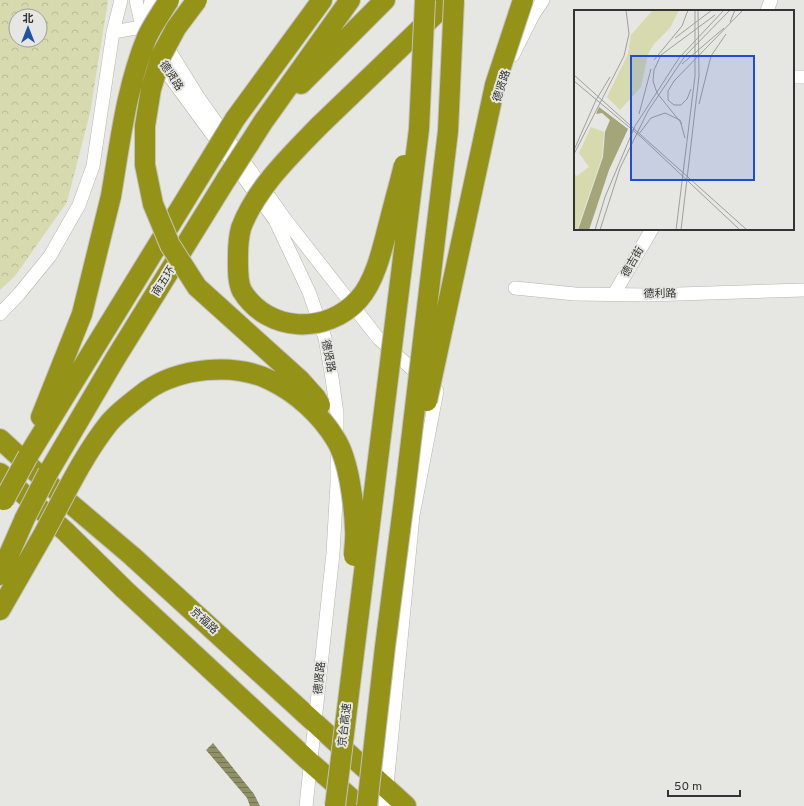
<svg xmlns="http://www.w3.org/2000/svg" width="804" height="806" viewBox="0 0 804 806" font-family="Overpass,'Noto Sans SC',sans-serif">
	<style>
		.park { fill: url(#park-crowns); fill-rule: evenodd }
		.water { fill: url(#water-rules) }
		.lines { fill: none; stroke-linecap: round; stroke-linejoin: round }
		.minor-casing { stroke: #b5b5b0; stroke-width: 14 }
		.highway-casing { stroke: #c2c2c2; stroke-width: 22 }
		.minor { stroke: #fff; stroke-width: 13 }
		.highway { stroke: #949318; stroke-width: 20 }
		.highway-bridge-casing { stroke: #c2c2c2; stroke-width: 22; stroke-linecap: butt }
		.highway-bridge { stroke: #949318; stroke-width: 20 }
		.labels { text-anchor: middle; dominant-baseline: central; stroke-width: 4; stroke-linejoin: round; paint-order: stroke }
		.street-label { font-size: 11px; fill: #343432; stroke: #e6e6e2 }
		.inset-road { fill: none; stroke: #9f9f9c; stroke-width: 1 }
		.view { fill: #1d4ed8; fill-opacity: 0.15; stroke: #1d4ed8; stroke-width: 2 }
		.inset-edge { fill: none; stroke: #343432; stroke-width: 2 }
	</style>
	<defs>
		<pattern id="park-crowns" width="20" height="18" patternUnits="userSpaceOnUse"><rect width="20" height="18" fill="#d7d9ae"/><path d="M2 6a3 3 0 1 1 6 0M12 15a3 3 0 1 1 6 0" fill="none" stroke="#b9bb96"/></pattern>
		<pattern id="water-rules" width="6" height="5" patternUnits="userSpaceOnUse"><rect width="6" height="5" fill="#8f9065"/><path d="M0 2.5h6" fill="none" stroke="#767654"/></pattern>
	</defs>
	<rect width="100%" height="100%" fill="#e6e6e2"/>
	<path class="park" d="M0,0H108L90,113L67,202L15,276L0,290ZM16,16H40V40H16Z"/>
	<path class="water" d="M213,743L254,794L260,806H250L247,798L206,750Z"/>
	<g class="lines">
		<defs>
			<path id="minor" d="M136,0L142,27L165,70L275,220L309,292L325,338L332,378L337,414V484L333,553L306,806
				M151,0L150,7L159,34L198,97L285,219L378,338L422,378
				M767,11L771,0
				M113,32L142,27
				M513,55L533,15L543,0
				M793,77H804
				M515,288L575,294L647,295L804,290
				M614,294L652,229
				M0,314L19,294L50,256L79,205L93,166L113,32L121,0
				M385,806L413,515L437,391"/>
			<path id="highway" d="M301,84L385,0
				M235,119L322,0
				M319,126L450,0
				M249,144L263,122L350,0
				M41,417L82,314L111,196
				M0,439L72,505L132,556L406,806
				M28,456L213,155
				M0,473L65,531L125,590L311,763L360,806
				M48,473L115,359L227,178
				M0,575L25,518
				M0,610L43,535"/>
		</defs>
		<use href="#minor" class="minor-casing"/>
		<use href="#highway" class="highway-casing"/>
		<use href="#minor" class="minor"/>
		<use href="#highway" class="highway"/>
		<defs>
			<path id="highway-bridge" d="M197,0L176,28L161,56L151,89L145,126V165L153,204L170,245L197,287L300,380L316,398L320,405
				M319,126C290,156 256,188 241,228C239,236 238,247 238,255C238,266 237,281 242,291C268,333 327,335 359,299C377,279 384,241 391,215C395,199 400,182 404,165
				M213,155L235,119
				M227,178L249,144
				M111,196C120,143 126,88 147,37C153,24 162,12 169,0
				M427,401L495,85L523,0
				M4,500L28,456
				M25,518L48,473
				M43,535C64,497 82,457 109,423C119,411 133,401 146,391C179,368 233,362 270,380C297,393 321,415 336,440C349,461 354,504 355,529C356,538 354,547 354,556
				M335,806L419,129L425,0
				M367,806L385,647L404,500L448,131L454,0"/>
		</defs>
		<use href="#highway-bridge" class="highway-bridge-casing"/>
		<use href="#highway-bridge" class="highway-bridge"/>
	</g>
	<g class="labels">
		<g class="street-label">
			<text transform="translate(171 76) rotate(56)">德贤路</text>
			<text transform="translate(502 86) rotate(-72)">德贤路</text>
			<text transform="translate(633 262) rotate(-60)">德吉街</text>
			<text transform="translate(164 281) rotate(-58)">南五环</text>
			<text transform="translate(660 294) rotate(-1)">德利路</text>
			<text transform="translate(328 356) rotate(79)">德贤路</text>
			<text transform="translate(204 621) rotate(42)">京福路</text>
			<text transform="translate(320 678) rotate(-84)">德贤路</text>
			<text transform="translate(345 725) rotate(-83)">京台高速</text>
		</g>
	</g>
	<g transform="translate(574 10)">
		<rect width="220" height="220" fill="#e6e6e2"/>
		<path d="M25,97L54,119L35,160L15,220H4L29,147L31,122L36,110L28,103L22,104Z" fill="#a4a579"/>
		<path d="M79,0H105L96,18L80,34L74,44L67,77L46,100L33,87L54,44L57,25ZM17,117L30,122L28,147L3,220H0V164L3,166L15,157L5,143Z" fill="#d7d9ae"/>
		<path class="inset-road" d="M156,12L161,0M101,28L138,0M80,50L108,16L114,0M108,54L150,18M0,65L173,220M0,71L67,127L166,220M117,79L113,89L107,95H100L94,90V81L100,71L169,0M125,94L137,46L152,24M65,104L77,59M108,114L83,83L79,71L80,60L87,45L141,5M65,124L77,108L91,103L106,110L111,128M0,140L22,90L36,67M0,144L50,46L55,24L52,0M21,220L31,187L61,116L105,48L150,0M26,220L46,158L74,101L111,46L156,0M102,220L121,66V0M107,220L125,66L124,0"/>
		<path class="view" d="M57,46H180V170H57Z"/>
		<rect width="220" height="220" class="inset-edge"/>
	</g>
	<g transform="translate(28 28)"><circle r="19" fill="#e6e6e2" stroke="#9f9f9c"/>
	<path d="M0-3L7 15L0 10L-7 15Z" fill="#1e54a6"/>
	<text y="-6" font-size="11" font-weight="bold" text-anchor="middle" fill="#343432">北</text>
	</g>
	<path d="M668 790v6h72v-6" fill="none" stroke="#343432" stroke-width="2"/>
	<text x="674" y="790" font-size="12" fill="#343432" stroke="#e6e6e2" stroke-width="3" paint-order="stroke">50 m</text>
</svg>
